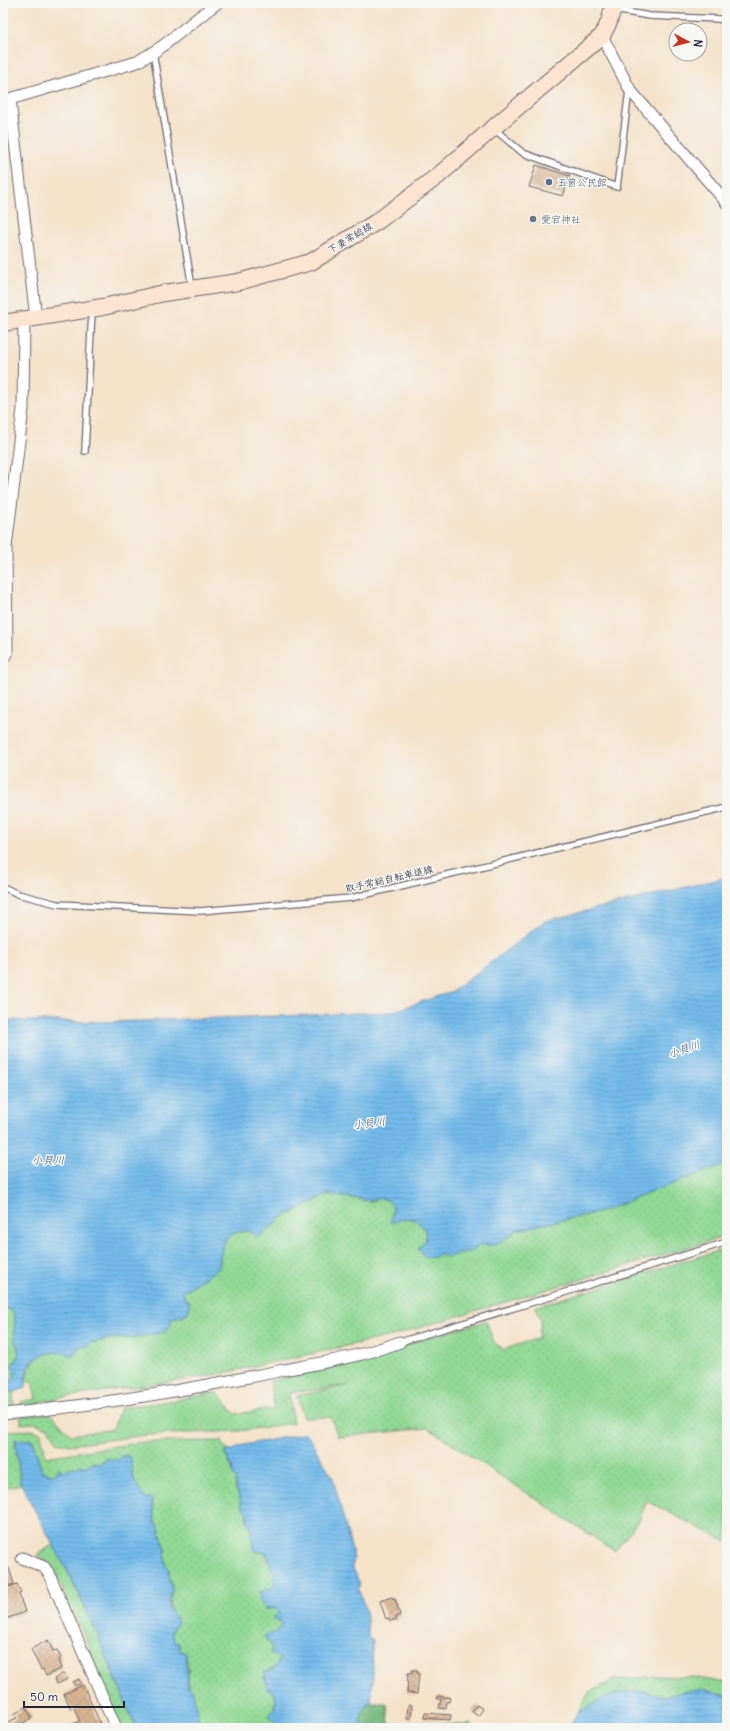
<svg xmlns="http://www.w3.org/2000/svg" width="730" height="1731" viewBox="0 0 730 1731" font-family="Delius,'Klee One',sans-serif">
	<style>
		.grass { fill: url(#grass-dots); stroke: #5a7e68 }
		.forest { fill: url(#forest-crowns); stroke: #4b6e5c }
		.water { fill: url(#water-rules); stroke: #4a6e93 }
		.building { fill: url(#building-cross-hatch) }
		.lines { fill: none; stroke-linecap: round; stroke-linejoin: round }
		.service-casing { stroke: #6c656d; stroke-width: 8 }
		.minor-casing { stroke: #6c656d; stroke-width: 13 }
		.secondary-casing { stroke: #6c656d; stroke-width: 18 }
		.service { stroke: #fff; stroke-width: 5.5 }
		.minor { stroke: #fff; stroke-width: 11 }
		.secondary { stroke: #fde4d1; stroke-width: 16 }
		.service-dot { fill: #5c6f8a; stroke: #f6f6f2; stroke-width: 1.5 }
		.worship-dot { fill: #6b7280; stroke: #f6f6f2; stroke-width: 1.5 }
		.labels { text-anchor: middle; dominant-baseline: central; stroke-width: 3; stroke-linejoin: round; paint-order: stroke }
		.service-label { font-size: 10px; fill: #4e5e75; stroke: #f6f6f2; text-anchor: start }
		.worship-label { font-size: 10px; fill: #5b616d; stroke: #f6f6f2; text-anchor: start }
		.street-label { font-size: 10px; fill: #22223b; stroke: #f6f6f2 }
		.water-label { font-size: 11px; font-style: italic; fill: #3e5879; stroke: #f6f6f2 }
	</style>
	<defs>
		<pattern id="grass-dots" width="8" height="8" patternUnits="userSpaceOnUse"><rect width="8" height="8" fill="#91d994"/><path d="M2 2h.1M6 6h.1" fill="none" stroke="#7dba80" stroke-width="1.8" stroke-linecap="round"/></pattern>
		<pattern id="forest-crowns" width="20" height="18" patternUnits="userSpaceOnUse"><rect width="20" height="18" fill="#74b97e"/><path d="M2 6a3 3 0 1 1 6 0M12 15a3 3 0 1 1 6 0" fill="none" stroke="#5f9668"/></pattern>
		<pattern id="water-rules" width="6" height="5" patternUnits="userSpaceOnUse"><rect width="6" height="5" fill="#73bbeb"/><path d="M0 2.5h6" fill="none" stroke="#63a0ca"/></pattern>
		<pattern id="building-cross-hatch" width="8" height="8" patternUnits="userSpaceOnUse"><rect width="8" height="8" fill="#d9b592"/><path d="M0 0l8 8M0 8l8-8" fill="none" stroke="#ba9b7f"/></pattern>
	</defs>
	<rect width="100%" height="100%" fill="#f6f6f2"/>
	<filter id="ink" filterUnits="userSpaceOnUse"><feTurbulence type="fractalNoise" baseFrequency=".025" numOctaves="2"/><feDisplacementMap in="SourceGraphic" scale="8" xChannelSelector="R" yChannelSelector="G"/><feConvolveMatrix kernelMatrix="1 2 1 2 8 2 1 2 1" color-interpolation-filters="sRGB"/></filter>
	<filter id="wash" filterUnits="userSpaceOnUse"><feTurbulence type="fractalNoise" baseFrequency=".012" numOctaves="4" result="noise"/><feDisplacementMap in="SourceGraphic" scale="16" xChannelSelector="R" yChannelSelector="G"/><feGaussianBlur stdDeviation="0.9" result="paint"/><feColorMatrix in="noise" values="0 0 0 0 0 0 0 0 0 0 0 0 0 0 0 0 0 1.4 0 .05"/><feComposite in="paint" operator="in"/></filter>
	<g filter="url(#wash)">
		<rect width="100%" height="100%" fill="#f4e2c9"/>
		<path class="grass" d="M727,1163V1236L391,1336L215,1375L59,1398L22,1407L21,1402L36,1399L32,1381L26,1382C27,1366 36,1355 52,1352C58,1351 63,1354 68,1353C77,1352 75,1346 87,1346L89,1342H96L112,1338H133L171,1319L184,1315L190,1301L185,1300L183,1292L219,1268C222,1243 222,1231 251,1231L257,1238L283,1217L328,1194L371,1201L378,1198L388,1200L393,1206L392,1213L400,1219H415L425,1229L426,1240L441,1254L474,1250L480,1245C484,1244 487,1245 490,1245C497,1245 512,1235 516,1230L600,1212Z
			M727,1248V1542L647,1501L639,1520L615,1551L428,1428L338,1437L331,1417L304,1418L297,1396L349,1385L289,1393L293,1423L239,1431L146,1435L70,1445L58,1442L48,1428L35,1423L21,1424V1417L50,1413L71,1435L113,1429L120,1408L176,1400L217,1392L235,1414L274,1409L270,1381L396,1352L403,1345L486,1321L494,1342L503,1350L538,1338L541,1321L535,1307Z
			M8,1309L13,1311L15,1322L14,1332L16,1344L19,1352L17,1361L13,1363L12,1367L15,1371L14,1378L3,1387V1311Z
			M3,1390L13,1392L14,1408L3,1409Z
			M32,1430L41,1433L46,1457L142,1442L222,1441L227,1450L225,1454L237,1479L235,1488L248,1514L247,1520L251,1526L255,1551L266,1552V1555L272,1569L275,1572L274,1586L262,1592L264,1606L266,1609L275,1608L280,1612L273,1619L280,1620L281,1627L277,1632L264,1636L273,1646L277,1655L280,1658L275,1668L270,1669L264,1678L275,1694L276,1700L274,1705L275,1728H200L193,1692L188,1687V1665L179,1650L180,1646C165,1638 174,1630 176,1619C166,1602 172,1605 172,1588C172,1581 168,1576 169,1569L166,1565L165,1549L158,1525L155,1523V1520L149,1497L148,1499L142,1496V1494C138,1487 132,1479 131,1471C130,1465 131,1462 128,1456H121L120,1459L115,1461L105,1458L100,1464L92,1463C86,1468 77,1468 70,1468L68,1470L61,1471L59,1468L57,1473L49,1474L42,1471L32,1440H15L21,1484L3,1489V1431Z
			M54,1544L92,1622L136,1728H120L83,1632L53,1568L37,1555Z
			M656,1676L693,1677L727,1683V1697L722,1694L682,1692L664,1697L644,1691L577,1714L588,1693L614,1680Z"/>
		<path class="forest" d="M371,1703H387L389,1723L405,1725L415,1722L465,1725L470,1724L474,1728H366L362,1727C357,1715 365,1715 366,1704Z"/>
		<path class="water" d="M727,877V1163L600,1212L516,1230C512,1235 498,1245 490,1245C487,1245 484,1244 480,1245L474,1250L447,1257L441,1254L435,1257L426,1258L418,1249L426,1240L425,1229L415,1219H400L391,1223L393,1206L388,1200L378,1198L371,1201L328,1194L283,1217L257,1238L251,1231C222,1231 222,1243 219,1268L183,1292L185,1300L190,1301L188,1313L171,1319V1325L165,1332L133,1338H112L96,1342H90L88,1346L78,1347L74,1354L71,1356C59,1348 39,1353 30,1365C25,1371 26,1380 26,1387L16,1392L3,1390V1387L14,1378L15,1371L12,1367L13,1362L17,1361L19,1352L16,1344L14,1332L15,1322L13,1311L8,1309L3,1311V1020L105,1022L391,1012L453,991L545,921Z
			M306,1433L333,1478L354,1559L352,1566L360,1584L358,1590C366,1602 368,1623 368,1637L372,1641L373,1672L371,1703L366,1704C365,1715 357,1715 362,1727L366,1728H275L274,1720L270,1718V1714C276,1709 278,1696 272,1690H267C268,1683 264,1678 265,1671L267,1672L275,1668L280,1659L270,1652L273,1646L268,1643L264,1636L277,1632L281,1626L280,1620L273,1619V1617L280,1612L275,1608C264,1612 258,1602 260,1591L262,1592L266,1588L270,1589L274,1586V1578H276L275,1572L270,1568L271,1564L266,1552L255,1551L253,1544L254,1538L250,1535C252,1529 251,1526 247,1520L248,1514L241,1506C241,1496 235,1492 236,1479L233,1476L232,1466L225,1454L227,1450L232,1451L239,1446Z
			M15,1440H32L42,1471L49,1474L57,1473L59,1467L61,1471L68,1470L73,1467L78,1468L80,1465L85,1467L92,1463L100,1464L108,1458L110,1460L120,1459L121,1456H128L131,1458C132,1475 132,1480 143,1494L142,1496L148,1499L149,1497L152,1499L155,1523L158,1525L165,1549L166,1565L169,1569V1575L172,1589L169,1602L170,1609L178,1621V1623L171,1631L175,1643H179L180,1650L186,1654L188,1687L193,1692L200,1728H136L92,1622L71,1578L21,1484Z
			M704,1689L727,1697V1728H563L571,1723L577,1714L601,1699L614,1694L628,1692L644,1691L664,1697L682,1692Z"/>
		<g id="blocks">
			<path class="building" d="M536,165L570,176L563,196L529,187Z
				M9,1568L14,1584L3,1587V1570Z
				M17,1584L21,1593L19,1594L25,1612L5,1619L3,1614V1589Z
				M392,1597L393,1600L395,1599L400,1615L396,1617L397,1619L390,1621L389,1618L386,1619L380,1601Z
				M48,1640L53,1651L57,1650L61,1658L59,1660L62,1668L46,1676L43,1669L41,1670L31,1649Z
				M412,1670H417V1673H419L417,1694L407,1693L408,1673H412Z
				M64,1673L68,1679L57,1684L54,1679Z
				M79,1679L81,1683L75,1686L73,1682Z
				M83,1685L101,1725L94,1728H65L80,1721L74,1708L71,1709L64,1694Z
				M437,1696L450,1698L449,1702L447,1701L446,1709L439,1708L441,1699H437Z
				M408,1705H412L411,1718H407Z
				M476,1705L483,1709L478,1716L472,1712Z
				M26,1707L32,1718L21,1724L23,1727L3,1728V1724L17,1718L14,1714Z
				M425,1713L451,1715L450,1720L424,1718Z"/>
		</g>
	</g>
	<g filter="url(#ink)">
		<use href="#blocks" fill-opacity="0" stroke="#6c656d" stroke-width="1"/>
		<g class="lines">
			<defs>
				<path id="service" d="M614,10L650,16L719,19L727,21
					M153,52L192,287
					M494,129L523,153L617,187L629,90
					M85,451L92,311
					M3,887L18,894L57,904L200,911L351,898L727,807
					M400,1342L550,1297L727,1242"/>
				<path id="minor" d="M602,36L630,90L727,203
					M10,100L36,318
					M3,101L137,62L160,48L217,3
					M7,654L6,547L23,409L24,320
					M3,1414C96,1406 188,1390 279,1371C320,1363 361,1357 400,1342
					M22,1558L44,1567L49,1574L116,1728"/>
				<path id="secondary" d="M3,323L103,307L164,293L238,282L311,262L378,221L439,175L493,128L602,36L609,22L614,3"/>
			</defs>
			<use href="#service" class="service-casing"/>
			<use href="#minor" class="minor-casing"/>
			<use href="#secondary" class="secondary-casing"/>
			<use href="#service" class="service"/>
			<use href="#minor" class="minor"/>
			<use href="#secondary" class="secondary"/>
		</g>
	</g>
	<circle class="service-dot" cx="549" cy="182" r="4"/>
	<circle class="worship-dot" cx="533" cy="219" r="4"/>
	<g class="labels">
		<g class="service-label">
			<text x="557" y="182">五箇公民館</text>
		</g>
		<g class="worship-label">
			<text x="541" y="219">愛宕神社</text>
		</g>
		<g class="street-label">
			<text transform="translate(350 238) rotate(-31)">下妻常総線</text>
			<text transform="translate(389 879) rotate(-13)">取手常総自転車道線</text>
		</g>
		<g class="water-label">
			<text transform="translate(684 1049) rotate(-19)">小貝川</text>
			<text transform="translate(369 1123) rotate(-8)">小貝川</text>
			<text x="48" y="1160">小貝川</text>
		</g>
	</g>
	<rect width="730" height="1731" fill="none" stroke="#f6f6f2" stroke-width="16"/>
	<g transform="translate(688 42) rotate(97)"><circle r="19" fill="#f6f6f2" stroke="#a1a1a9"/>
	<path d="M0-3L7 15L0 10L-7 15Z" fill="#c8321e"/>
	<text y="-6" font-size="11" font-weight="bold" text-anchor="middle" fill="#22223b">N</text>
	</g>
	<path d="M24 1701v6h100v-6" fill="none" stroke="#22223b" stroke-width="2"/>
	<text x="30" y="1701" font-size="12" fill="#22223b" stroke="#f6f6f2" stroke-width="3" paint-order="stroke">50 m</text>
</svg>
